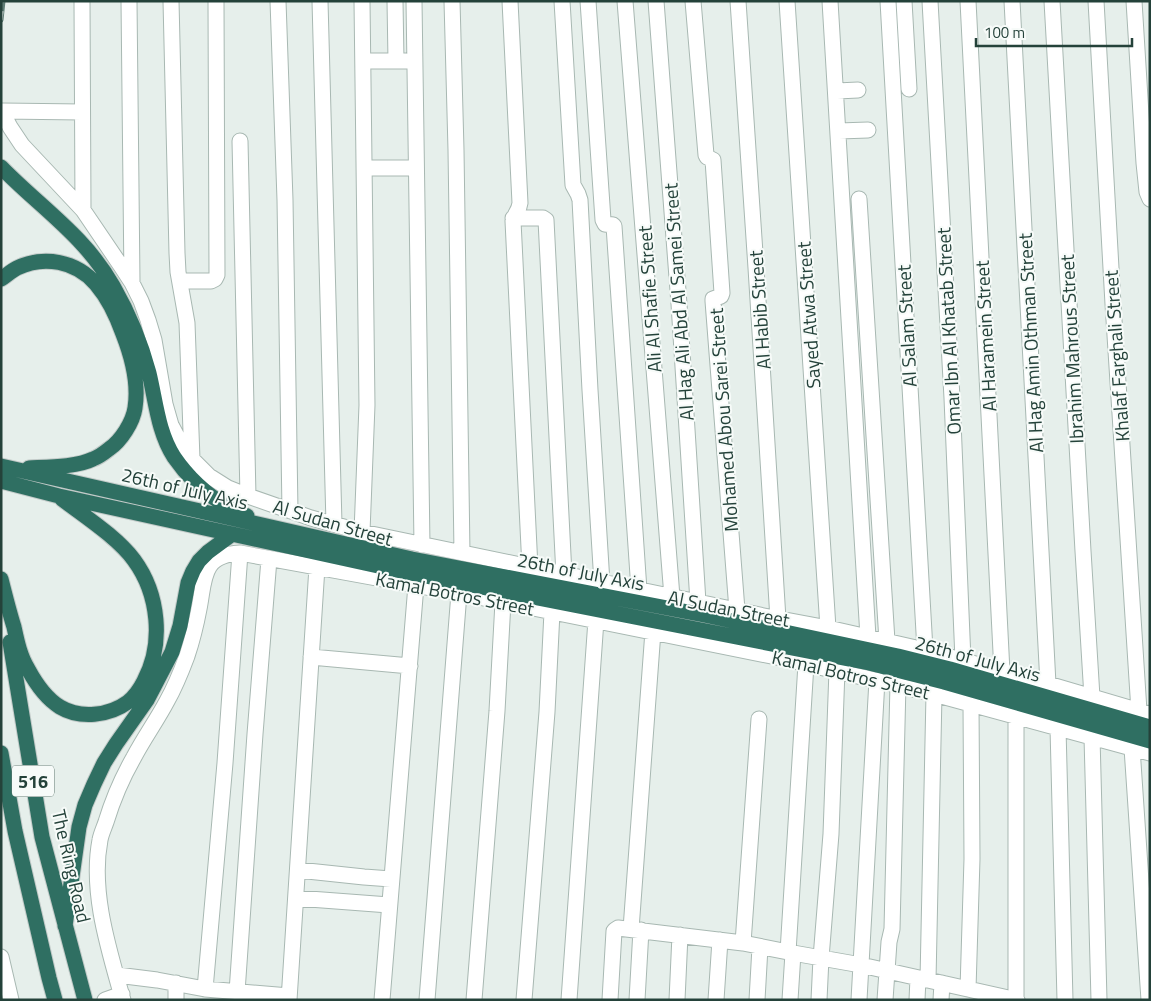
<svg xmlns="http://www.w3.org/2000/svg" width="1151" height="1001" viewBox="0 0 1151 1001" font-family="'Titillium Web',sans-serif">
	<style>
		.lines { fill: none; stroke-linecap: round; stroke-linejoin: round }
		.minor-casing { stroke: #a8b8b2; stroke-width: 17 }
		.highway-casing { stroke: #c2cac8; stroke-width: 17 }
		.minor { stroke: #fff; stroke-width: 15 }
		.highway { stroke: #2f6f62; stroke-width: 15 }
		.rail-casing { stroke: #5f7d75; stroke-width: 5 }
		.rail { stroke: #f7fbf9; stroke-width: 3; stroke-dasharray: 9; stroke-linecap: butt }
		.labels { text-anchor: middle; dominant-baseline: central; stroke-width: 4; stroke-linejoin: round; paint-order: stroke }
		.shield { fill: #f7fbf9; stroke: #637a73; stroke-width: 1 }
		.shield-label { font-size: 18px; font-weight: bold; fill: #24423a }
		.street-label { font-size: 19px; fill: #24423a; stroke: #f7fbf9 }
	</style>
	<rect width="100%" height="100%" fill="#e6efeb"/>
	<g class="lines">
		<defs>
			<path id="minor" d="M82,1L83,210
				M129,1L132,282
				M171,1L177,253L178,272L187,323L192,459
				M278,1L285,200L290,511
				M320,1L334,524
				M395,1L396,61
				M414,1L422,545
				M452,1L456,150L462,553
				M510,1L520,203C519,212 514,214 513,221L530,568
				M562,1L573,185L578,194L580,200L590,390L602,583
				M588,1L603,220L605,224L613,225L614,226L639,590
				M625,1L672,597
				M656,1L679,304L698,602
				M693,1L706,155L707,157L713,160L722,293L721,296L713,299V301L737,610
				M738,1L756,268L778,619
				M787,1L828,628
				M830,1L868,637
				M888,1L925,650
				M904,1L909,89
				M930,1L952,398L963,660
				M968,1L1002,672
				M1012,1L1048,684
				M1052,1L1083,551L1092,697
				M1096,1L1113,304L1139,711
				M1134,1L1144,163L1147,192L1150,199
				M363,61H406
				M837,91L858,90
				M82,112L2,111L10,127L22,145L83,210L121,266L132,283L141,301L148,320L154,340L165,404L171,425L181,444L192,459L209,476L228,488L248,496L311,518L362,532L764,616L828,628L925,650L1048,684L1150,714
				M839,131L868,130
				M240,141L248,496
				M365,168H416
				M859,199L887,641
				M513,218H543L546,220L564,575
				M180,281H211L215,279L217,275L216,1
				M362,532L367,405L362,1
				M311,657L410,666
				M1016,716V1000
				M1058,728L1065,1000
				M1092,737L1099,1000
				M1132,748L1149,1000
				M298,870L364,877L391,879
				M296,898L389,905
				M631,929L653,631
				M743,943L759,719
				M788,952L806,664
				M1,957L11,1000
				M117,975L157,980L205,989L289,996
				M928,980L934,694
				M205,989L225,763L240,553
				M968,989L972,859L971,704
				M237,992L255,734L269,559
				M105,1000L122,994
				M123,1000C109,950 90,892 100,840C101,834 104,828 106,822C113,799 122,778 134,757C144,738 157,720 167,701C175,687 181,672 187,656C192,641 196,625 199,609C205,579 201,555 240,553L459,593L781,658L934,694L1150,753
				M176,1000V983
				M289,1000L317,567
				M382,1000L416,585
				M427,1000L459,593
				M474,1000L497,711L503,602
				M524,1000L547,712L552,612
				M569,1000L596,620
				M610,1000L614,931L615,930L618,928L743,943L793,953L861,965L1017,1000
				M637,1000L641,930
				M677,1000L680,935
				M716,1000L720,940
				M757,1000L760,947
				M790,1000L793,953
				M819,1000L821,958L831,834L837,670
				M859,1000L877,680
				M885,1000L889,942L892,929L898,684
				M917,1000L918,978
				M941,1000L942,983"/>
			<path id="highway" d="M1,167C40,207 85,236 113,286C129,314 141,343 149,373C156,402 158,432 174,457C187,476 206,494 226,506C233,510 240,513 247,516
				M1,279C6,276 11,271 17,268C44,255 76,261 96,284C108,298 117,317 123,334C132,357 139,383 135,408C133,422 121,441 109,449C104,453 99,457 93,459C77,467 48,467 29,468
				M1,466L412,559L704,615L898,656L950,669L1150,727
				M1,481L59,496L410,573L869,663L944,682L1150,741
				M1,579C5,595 9,611 14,627C17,641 20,656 28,669C35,682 47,699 60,707C80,719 109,716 128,702C134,697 140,689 144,681C164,644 159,594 134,560C117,537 84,516 62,499
				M10,642L42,837L85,1000
				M1,753L15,831L49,978L55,1000
				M65,926L79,827L85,805L94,784L104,763L116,744L147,700L172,652L180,626L188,583L193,571L199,561L208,552L231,535"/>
		</defs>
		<use href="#minor" class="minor-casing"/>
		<use href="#highway" class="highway-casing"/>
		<use href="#minor" class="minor"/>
		<use href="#highway" class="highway"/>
		<defs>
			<path id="rail" d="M1,20L3,1"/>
		</defs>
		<use href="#rail" class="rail-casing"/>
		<use href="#rail" class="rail"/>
	</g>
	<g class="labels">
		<rect class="shield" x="12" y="765.5" width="42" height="31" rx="4"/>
		<g class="shield-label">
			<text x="33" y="781">516</text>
		</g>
		<g class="street-label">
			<text transform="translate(649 299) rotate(-94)">Ali Al Shafie Street</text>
			<text transform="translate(678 302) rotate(-94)">Al Hag Ali Abd Al Samei Street</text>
			<text transform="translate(759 310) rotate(-94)">Al Habib Street</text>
			<text transform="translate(808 315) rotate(-94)">Sayed Atwa Street</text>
			<text transform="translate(906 326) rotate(-93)">Al Salam Street</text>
			<text transform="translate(948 331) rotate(-93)">Omar Ibn Al Khatab Street</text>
			<text transform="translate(985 336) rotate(-93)">Al Haramein Street</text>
			<text transform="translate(1030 343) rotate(-93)">Al Hag Amin Othman Street</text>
			<text transform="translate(1071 349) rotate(-93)">Ibrahim Mahrous Street</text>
			<text transform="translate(1116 356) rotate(-94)">Khalaf Farghali Street</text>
			<text transform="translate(723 420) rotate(-94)">Mohamed Abou Sarei Street</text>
			<text transform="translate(185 488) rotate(13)">26th of July Axis</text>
			<text transform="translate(333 522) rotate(16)">Al Sudan Street</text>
			<text transform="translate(581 571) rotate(11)">26th of July Axis</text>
			<text transform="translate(455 593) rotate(11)">Kamal Botros Street</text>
			<text transform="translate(729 608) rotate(11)">Al Sudan Street</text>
			<text transform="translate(978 658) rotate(15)">26th of July Axis</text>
			<text transform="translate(851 674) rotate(13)">Kamal Botros Street</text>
			<text transform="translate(72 866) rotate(77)">The Ring Road</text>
		</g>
	</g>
	<rect width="1151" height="1001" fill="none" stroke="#24423a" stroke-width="5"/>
	<path d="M976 38v8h156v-8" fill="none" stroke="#24423a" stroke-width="2.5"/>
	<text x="984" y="38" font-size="15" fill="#24423a" stroke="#f7fbf9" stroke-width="4" paint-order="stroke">100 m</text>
</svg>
